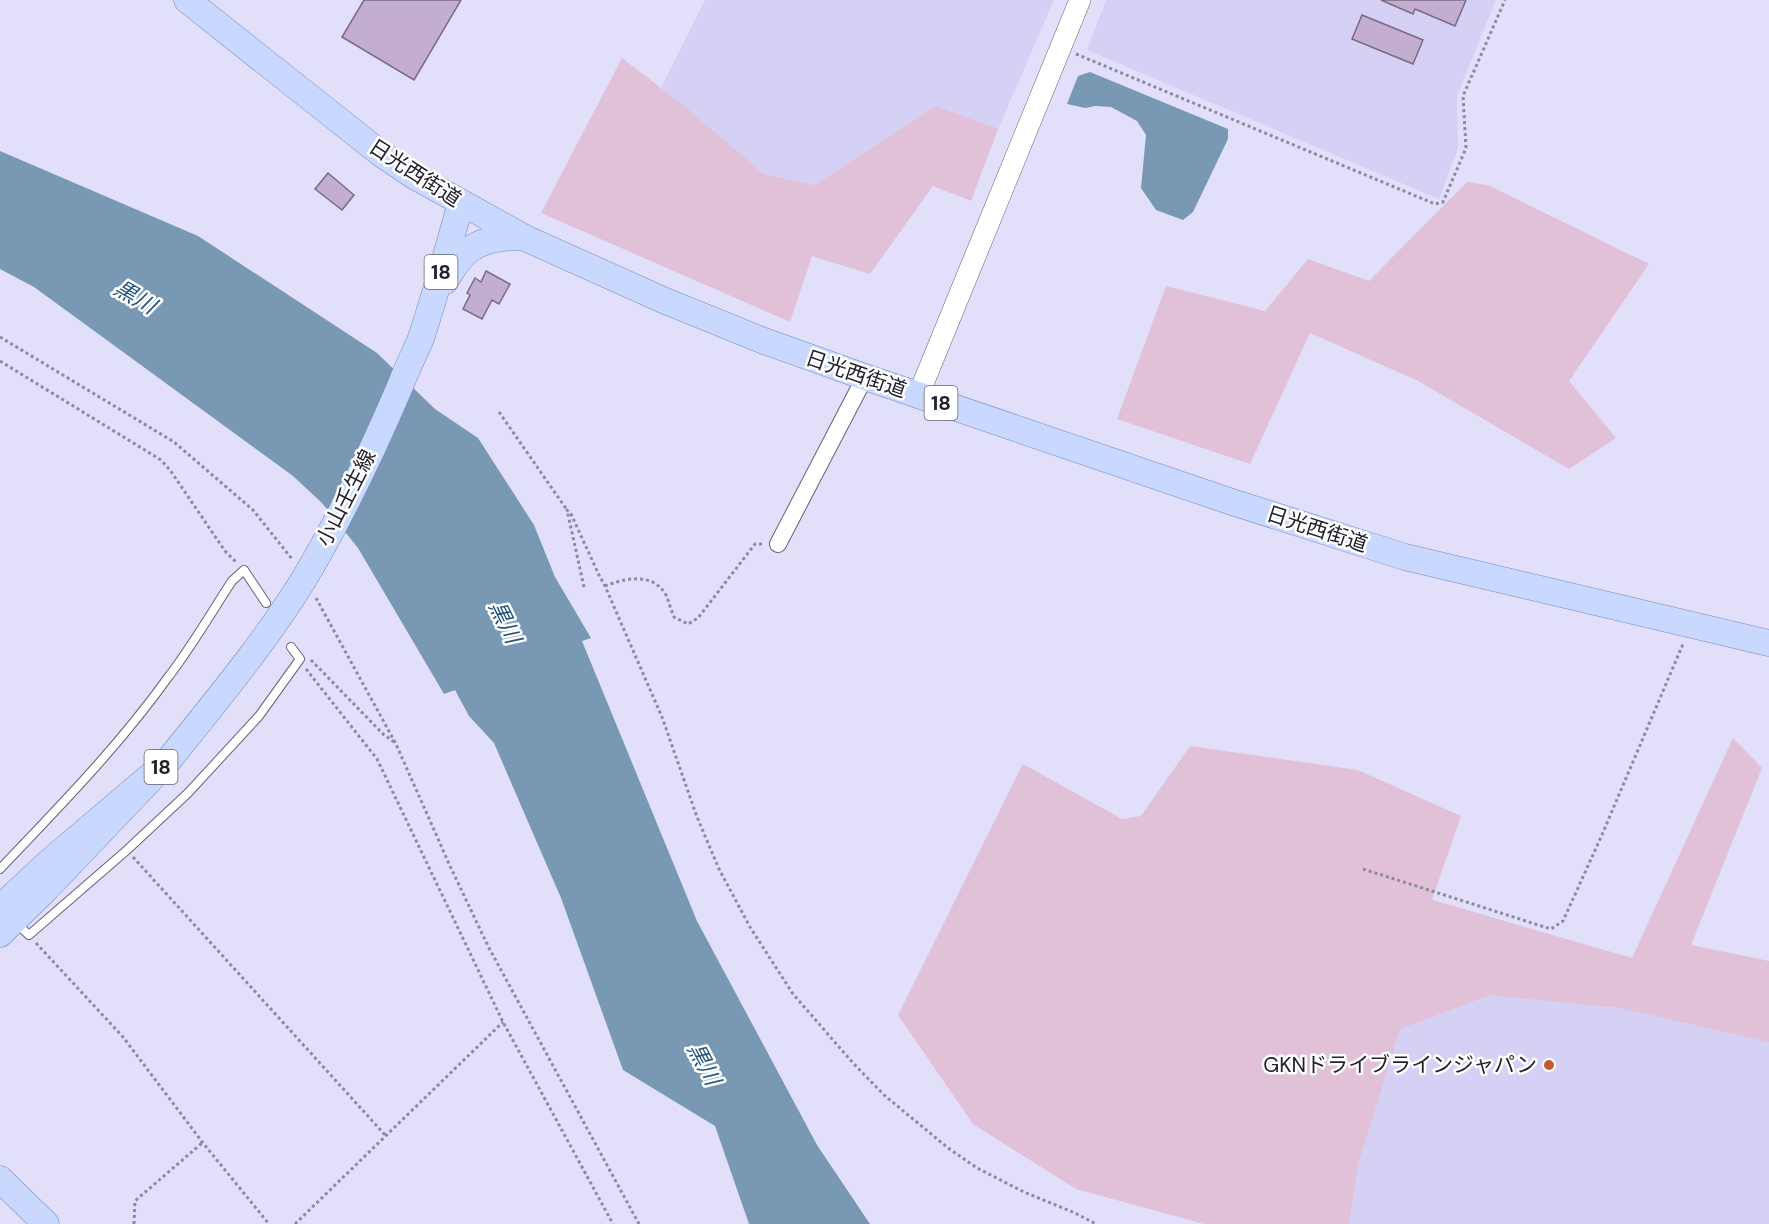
<svg xmlns="http://www.w3.org/2000/svg" width="1769" height="1224" viewBox="0 0 1769 1224" font-family="'DM Sans','Noto Sans JP',sans-serif">
	<style>
		.built { fill: #d5d1f4 }
		.green { fill: #e1c1d8 }
		.water { fill: #7898b4 }
		.building { fill: #c3add1; stroke: #796b81; stroke-width: 1.5 }
		.lines { fill: none; stroke-linecap: round; stroke-linejoin: round }
		.service-casing { stroke: #65627a; stroke-width: 10 }
		.minor-casing { stroke: #65627a; stroke-width: 18 }
		.tertiary-casing { stroke: #65627a; stroke-width: 22 }
		.primary-casing { stroke: #7887b5; stroke-width: 27 }
		.path { stroke: #8d8a9e; stroke-width: 3; stroke-dasharray: 3 3; stroke-linecap: butt }
		.service { stroke: #fff; stroke-width: 8 }
		.minor { stroke: #fff; stroke-width: 16 }
		.tertiary { stroke: #fff; stroke-width: 21 }
		.primary { stroke: #c9d8ff; stroke-width: 26 }
		.poi-dot { fill: #c15a2f; stroke: #fff; stroke-width: 2 }
		.labels { text-anchor: middle; dominant-baseline: central; stroke-width: 5; stroke-linejoin: round; paint-order: stroke }
		.shield { fill: #fff; stroke: #65646b; stroke-width: 1.5 }
		.shield-label { font-size: 20px; font-weight: bold; fill: #23222c }
		.street-label { font-size: 21px; fill: #23222c; stroke: #fff }
		.poi-label { font-size: 21px; fill: #23222c; stroke: #fff; text-anchor: end }
		.water-label { font-size: 22px; font-style: italic; fill: #23547c; stroke: #fff }
	</style>
	<rect width="100%" height="100%" fill="#e2dffb"/>
	<path class="built" d="M705,0H1054L998,129L936,106L816,185L764,174L661,88Z
		M1106,0H1496L1457,96L1458,148L1439,199L1087,50Z
		M1417,895L1557,937L1769,996V1224H1307Z"/>
	<path class="green" d="M622,58L683,105L764,174L815,185L936,106L998,129L971,201L933,186L870,274L812,256L790,322L541,213Z
		M1467,182L1488,185L1649,264L1569,381L1616,438L1569,469L1418,381L1310,333L1250,464L1117,419L1166,286L1265,311L1308,259L1369,281Z
		M1733,738L1762,768L1691,945L1769,961V1042L1620,1008L1490,995L1400,1029L1358,1165L1349,1224H1204L1076,1189L973,1124L898,1015L1023,764L1122,819L1141,816L1190,746L1358,770L1461,816L1432,900L1632,958Z"/>
	<path class="water" d="M1090,72L1228,129V139L1193,212L1183,220L1156,210L1141,188L1146,135L1137,121L1111,107L1095,106L1085,108L1067,104L1078,76Z
		M0,151L198,236L377,353L435,409L478,438L534,525L555,577L591,638L582,641L697,921L817,1145L870,1224H749L715,1126L623,1070L561,898L494,743L469,716L455,690L444,694L358,548L322,503L293,476L34,287L0,269Z"/>
	<path class="building" d="M364,0H461L414,80L342,37Z
		M1381,0H1466L1455,26L1415,9L1413,14Z
		M1362,15L1423,40L1413,64L1352,39Z
		M328,173L354,195L342,210L315,189Z
		M486,271L510,284L499,304L492,300L482,319L463,309L470,295L467,293L475,278L481,282Z"/>
	<g class="lines">
		<defs>
			<path id="service" d="M0,869C59,807 119,746 169,676C192,646 211,613 232,581L244,570L266,603
				M15,922L29,935L127,850L188,793L259,716L300,659L291,647"/>
			<path id="minor" d="M778,544L865,377"/>
			<path id="tertiary" d="M918,396L1080,0"/>
			<path id="primary" d="M187,0L380,153L414,176L525,238L663,300L764,341L865,377L1232,502L1405,557L1769,643
				M445,281C452,271 459,257 469,250C486,238 506,236 525,238
				M168,761C215,702 264,644 304,579C341,517 373,450 401,384C407,368 415,353 421,338C436,293 448,248 461,203
				M0,908L48,863L168,761L47,888L0,934
				M0,1179L46,1224"/>
		</defs>
		<use href="#service" class="service-casing"/>
		<use href="#minor" class="minor-casing"/>
		<use href="#tertiary" class="tertiary-casing"/>
		<use href="#primary" class="primary-casing"/>
		<path class="path" d="M1076,54L1435,204L1443,202L1466,148L1463,96L1505,0
			M0,337L174,442L253,510L292,559
			M0,361L161,460L170,470L225,551L236,562
			M499,412L567,510
			M605,586C625,578 653,572 666,595C669,602 671,610 674,617L688,624L698,618L755,544H764
			M584,587L567,510L571,514L599,575L605,586L662,717L697,817L719,869L750,927L793,994L853,1063L884,1095L948,1148L977,1168L1024,1192L1075,1213L1096,1224
			M316,598L396,744L450,866L488,946L639,1224
			M311,660L383,734L394,742
			M306,669L377,759L503,1022L613,1224
			M133,857L386,1136
			M1363,869L1551,929L1563,921L1601,837L1683,644
			M36,943L123,1037L203,1143L269,1224
			M134,1224L135,1201L202,1143
			M295,1224L503,1022"/>
		<use href="#service" class="service"/>
		<use href="#minor" class="minor"/>
		<use href="#tertiary" class="tertiary"/>
		<use href="#primary" class="primary"/>
	</g>
	<circle class="poi-dot" cx="1549" cy="1065" r="6"/>
	<g class="labels">
		<g class="shield">
			<rect x="424.5" y="255" width="33" height="34" rx="4.5"/>
			<rect x="924.5" y="386" width="33" height="34" rx="4.5"/>
			<rect x="144.5" y="750" width="33" height="34" rx="4.5"/>
		</g>
		<g class="shield-label">
			<text x="441" y="272">18</text>
			<text x="941" y="403">18</text>
			<text x="161" y="767">18</text>
		</g>
		<g class="street-label">
			<text transform="translate(415 173) rotate(33)">日光西街道</text>
			<text transform="translate(856 374) rotate(19)">日光西街道</text>
			<text transform="translate(346 498) rotate(-63)">小山壬生線</text>
			<text transform="translate(1317 529) rotate(18)">日光西街道</text>
		</g>
		<g class="poi-label">
			<text x="1537" y="1065">GKNドライブラインジャパン</text>
		</g>
		<g class="water-label">
			<text transform="translate(135 297) rotate(30)">黒川</text>
			<text transform="translate(505 622) rotate(64)">黒川</text>
			<text transform="translate(704 1064) rotate(62)">黒川</text>
		</g>
	</g>
</svg>
